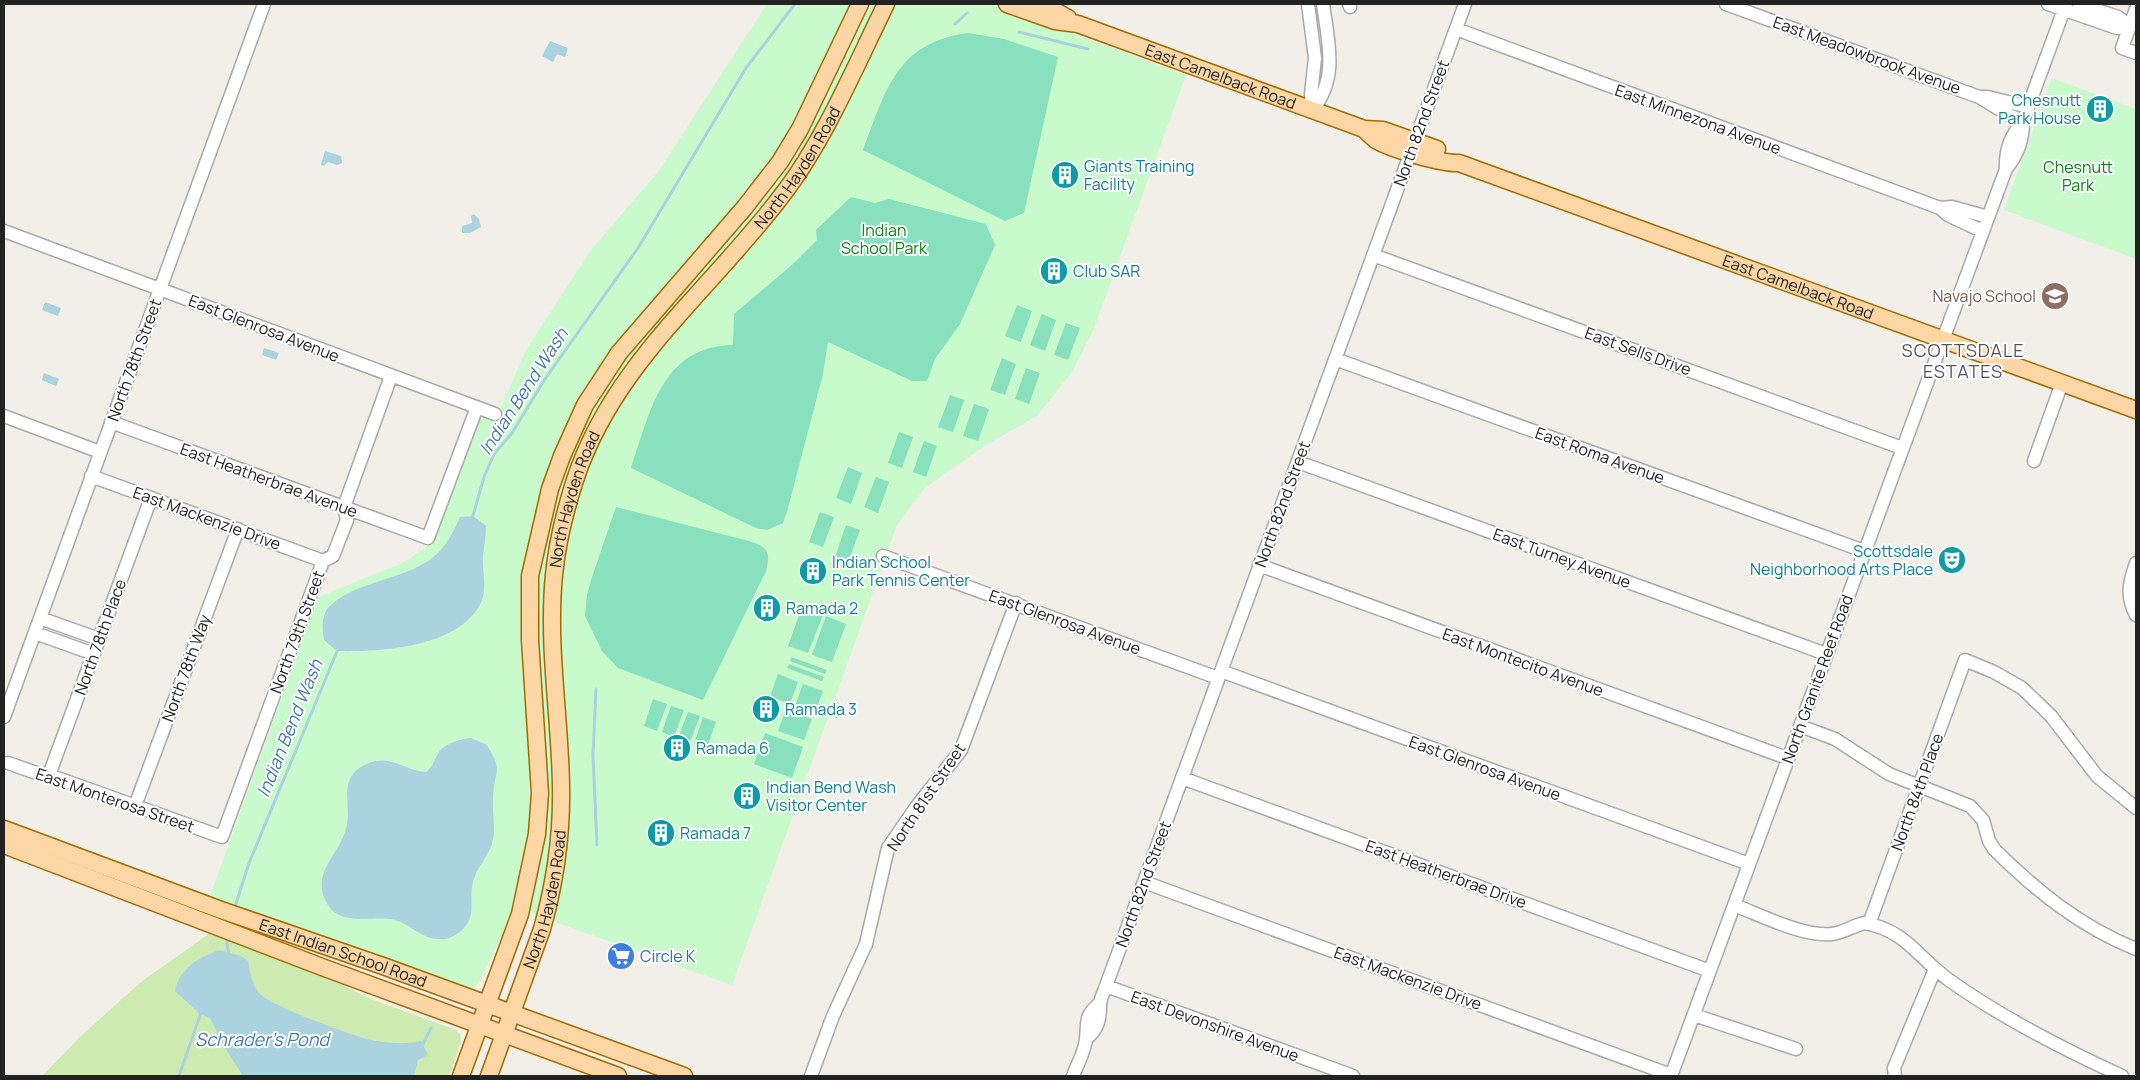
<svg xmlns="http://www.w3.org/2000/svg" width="2140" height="1080" viewBox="0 0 2140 1080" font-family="Manrope,sans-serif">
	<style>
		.grass { fill: #cdebb0 }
		.park { fill: #c8facc }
		.pitch { fill: #88e0be }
		.water { fill: #aad3df }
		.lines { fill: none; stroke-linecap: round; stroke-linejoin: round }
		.stream { stroke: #aad3df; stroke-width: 3 }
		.minor-casing { stroke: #a9a9a9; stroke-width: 15 }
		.major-casing { stroke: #a06b00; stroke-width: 19 }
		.minor { stroke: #fff; stroke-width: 12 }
		.major { stroke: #fcd6a4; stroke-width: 16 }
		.labels { text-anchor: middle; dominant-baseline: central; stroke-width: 4; stroke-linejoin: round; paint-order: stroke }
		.street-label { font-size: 16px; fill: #222; stroke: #fff }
		.culture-label { font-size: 16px; fill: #0d838f; stroke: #fff; text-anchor: start }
		.park-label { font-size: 16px; fill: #0c8416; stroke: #fff }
		.education-label { font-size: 16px; fill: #785e54; stroke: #fff; text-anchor: end }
		.shop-label { font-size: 16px; fill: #366cbe; stroke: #fff; text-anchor: start }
		.neighbourhood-label { font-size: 18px; letter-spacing: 1px; fill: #555; stroke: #fff }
		.water-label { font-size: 18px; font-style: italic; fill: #4a7aab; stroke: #fff }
	</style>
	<rect width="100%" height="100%" fill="#f2efe9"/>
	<path class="grass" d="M213,931L329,978L371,999L456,1030L460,1034L461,1042L449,1076H42L82,1035L141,982Z"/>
	<path class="park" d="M767,4H992L1186,75L1093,331L1072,372L1038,415L983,447L925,488L897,525L732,985L513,907C501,934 492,961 476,986L466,987L209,899L318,597L405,562L433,542L481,414L496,419L526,350L591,250L658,172Z
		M2052,78L2136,109V259L2004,210Z"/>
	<path class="pitch" d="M968,33L1004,39L1058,57L1024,213L1005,221L863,150C886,91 895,43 968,33Z
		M851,197L875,203L889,199L986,224L995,245L960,324L935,359L927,381H912L828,342L823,374L787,512L783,523L767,530L756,528L631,468C650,412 662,346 733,345L734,314L793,264L817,240L816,230Z
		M1017,305L1032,311L1021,342L1005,336Z
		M1042,314L1056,320L1045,351L1030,345Z
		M1066,323L1080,328L1068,360L1054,355Z
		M1002,358L1016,364L1005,395L990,390Z
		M1026,368L1040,373L1029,404L1015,399Z
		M950,395L964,400L953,432L938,427Z
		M974,404L989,409L978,441L963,436Z
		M899,432L913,437L902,468L888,463Z
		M924,441L937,446L926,477L913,472Z
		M848,467L862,473L851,504L836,498Z
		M876,477L889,482L878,513L864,507Z
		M616,507L749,541C768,547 771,552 766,571L703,700L618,668L602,651L585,616L587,595L592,577Z
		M820,512L834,517L823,547L809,542Z
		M846,525L860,530L848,562L835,557Z
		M802,607L823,615L808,653L788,646Z
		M826,616L846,624L832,662L812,655Z
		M791,657L827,670L825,674L790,661Z
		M789,664L824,677L822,681L787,668Z
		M778,674L798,682L790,704L770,697Z
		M803,684L823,691L815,713L795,706Z
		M653,699L667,704L657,731L644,726Z
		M671,706L684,710L674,737L662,732Z
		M786,709L812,719L804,740L778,731Z
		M688,712L700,716L690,742L678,738Z
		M703,717L716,722L707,748L694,744Z
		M765,733L803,747L792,778L754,764Z"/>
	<path class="water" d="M550,41L568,48L565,57L557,54L553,62L542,56Z
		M325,151L341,156L342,163L337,165L328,162L324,166L321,165Z
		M474,214L479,219L481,227L470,233H462V226L472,223L471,216Z
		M45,302L61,308L58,316L42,310Z
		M264,348L279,353L276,360L262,355Z
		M44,373L59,379L56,386L42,380Z
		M473,516L486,526C486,536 484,546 483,556C482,572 488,589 480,605C456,648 379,652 337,651L324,640C322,629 321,616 329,607C351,584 396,580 423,564C442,554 452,536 460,517Z
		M471,738L487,745C504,773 494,770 493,798C492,827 500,837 482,863C477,870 473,879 472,887C470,904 476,916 462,930C455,936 448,940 439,939C420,939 409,922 391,919C371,916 341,926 328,905C309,874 338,857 346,829C353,805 335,776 369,763C391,754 405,771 426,772C434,766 434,760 439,752C445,743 461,739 471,738Z
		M219,950L241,956L248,961C250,973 252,985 260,994C273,1007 346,1033 367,1039C383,1043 404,1045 421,1041L428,1055L418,1060L414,1076H243L225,1048L210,1018L200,1014L175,991C179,969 199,957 219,950Z"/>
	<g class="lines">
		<path class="stream" d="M955,24L967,13
			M1019,32L1088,49
			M472,519L484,477L494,454L512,433L545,379L638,248L746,68L795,4
			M596,689L593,755L597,845
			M234,910L249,863L338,649
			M226,936L229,956
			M423,1044L431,1028
			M179,1076L202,1010"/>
		<defs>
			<path id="minor" d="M1308,4L1315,58L1311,94L1312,110
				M1349,4L1350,7
				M1726,4L1979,97H1988L2028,107
				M2048,4L2117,28L2130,26
				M2079,4L2118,17L2130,26
				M2136,9L2122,48L2136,53
				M1456,29L1940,208L1948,215L1982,231
				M1981,98L2009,115L2023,121
				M1312,110C1339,79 1328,41 1323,4
				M2006,169C2018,154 2023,140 2023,121
				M1940,208L1952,207L1988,217
				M4,231L495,414
				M1373,255L1902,448
				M1335,359L1864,551
				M4,416L100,452
				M111,422L428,538L477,407
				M2034,461L2062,383
				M1298,462L1826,654
				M91,476L323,561
				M883,556L1218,678
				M2136,563C2129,583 2126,596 2136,615
				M1259,565L1787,758
				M40,618L99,639
				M35,633L94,654
				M1221,671L1749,864
				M4,717L264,4
				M1800,726L1835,739L1889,774L1970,806L1983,820L1989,841L1994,849C2036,891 2081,927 2136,949
				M8,763L42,775H49L222,837L323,561L333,556L347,520L344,507L391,376
				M49,775L151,498
				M1182,778L1710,971
				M135,806L238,529
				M1144,882L1671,1075
				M1734,905C1761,915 1803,937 1832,934C1843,933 1854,925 1865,923C1907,931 1918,958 1949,980C2002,1018 2063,1049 2122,1076
				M1869,924L1965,660L1994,672L2022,688L2051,716L2097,776L2136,808
				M1106,986L1353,1076
				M1694,1015L1796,1049
				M1087,1038C1098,1029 1100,1019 1100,1005C1100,999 1104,992 1106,986L1465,4
				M811,1076L833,1016L866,944L888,848L917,806L961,750L1016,603
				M1073,1076C1077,1065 1085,1051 1086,1039C1088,1022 1084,1016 1099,1004
				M1671,1076L2006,169C2005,149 2011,136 2023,121L2066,4
				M1895,1076L1894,1068L1935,969"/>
			<g id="major">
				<path id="s1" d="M1007,4L1055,21L1078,24L1364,129L1383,130L1437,149"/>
				<path d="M1042,4L1068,18"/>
				<path id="s2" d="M1364,129C1368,133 1372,137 1376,140C1390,149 1443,164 1459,163L2136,410"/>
				<path id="s3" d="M4,829L221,910L383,966L684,1076"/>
				<path d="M4,845L322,967L618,1076"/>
				<path d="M461,1076L520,914L537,834L540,793L530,640V576L550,489L562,456L585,405L619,353L745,207L780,162L800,129L860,4"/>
				<path id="s4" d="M489,1076L542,929C555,883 562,835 561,786C560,716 547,646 554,575C557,543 565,511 575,480C613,363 712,289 783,194C824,141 856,65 886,4"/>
			</g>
		</defs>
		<use href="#minor" class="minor-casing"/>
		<use href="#major" class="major-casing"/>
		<use href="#minor" class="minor"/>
		<use href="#major" class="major"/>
	</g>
	<defs>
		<symbol id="building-disc" viewBox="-11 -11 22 22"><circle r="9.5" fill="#0f9aa8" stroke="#fff"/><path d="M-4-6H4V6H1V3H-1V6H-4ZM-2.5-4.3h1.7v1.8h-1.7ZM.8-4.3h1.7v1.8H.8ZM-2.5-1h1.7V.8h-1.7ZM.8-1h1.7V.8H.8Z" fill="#fff"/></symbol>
		<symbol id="school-disc" viewBox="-11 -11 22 22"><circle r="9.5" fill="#8d6e63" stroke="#fff"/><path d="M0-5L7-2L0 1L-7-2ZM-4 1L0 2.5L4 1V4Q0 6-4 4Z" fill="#fff"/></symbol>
		<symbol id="theatre-disc" viewBox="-11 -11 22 22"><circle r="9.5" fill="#0f9aa8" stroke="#fff"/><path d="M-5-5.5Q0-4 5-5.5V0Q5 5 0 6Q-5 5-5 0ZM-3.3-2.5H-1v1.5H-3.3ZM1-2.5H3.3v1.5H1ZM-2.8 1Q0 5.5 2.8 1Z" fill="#fff"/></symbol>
		<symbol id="supermarket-disc" viewBox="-11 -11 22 22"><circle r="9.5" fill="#3f7fe0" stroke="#fff"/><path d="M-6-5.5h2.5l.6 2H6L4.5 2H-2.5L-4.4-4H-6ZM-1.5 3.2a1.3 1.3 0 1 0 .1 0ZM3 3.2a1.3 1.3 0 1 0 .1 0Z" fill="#fff"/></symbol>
	</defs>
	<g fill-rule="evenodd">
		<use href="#building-disc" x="2084" y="93" width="32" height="32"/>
		<use href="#building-disc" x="1049" y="159" width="32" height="32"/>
		<use href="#building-disc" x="1038" y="255" width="32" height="32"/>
		<use href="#school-disc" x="2039" y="280" width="32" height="32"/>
		<use href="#theatre-disc" x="1936" y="544" width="32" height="32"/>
		<use href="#building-disc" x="797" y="555" width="32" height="32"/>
		<use href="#building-disc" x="751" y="592" width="32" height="32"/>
		<use href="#building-disc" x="750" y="693" width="32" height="32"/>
		<use href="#building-disc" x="661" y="732" width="32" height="32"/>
		<use href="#building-disc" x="731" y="780" width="32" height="32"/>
		<use href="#building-disc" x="645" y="817" width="32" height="32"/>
		<use href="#supermarket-disc" x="605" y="940" width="32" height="32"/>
	</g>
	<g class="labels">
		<g class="street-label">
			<text transform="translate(1867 55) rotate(20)">East Meadowbrook Avenue</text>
			<text stroke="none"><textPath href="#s1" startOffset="226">East Camelback Road</textPath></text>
			<text transform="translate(1698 119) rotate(20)">East Minnezona Avenue</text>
			<text transform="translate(1421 123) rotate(-70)">North 82nd Street</text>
			<text stroke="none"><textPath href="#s4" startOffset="996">North Hayden Road</textPath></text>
			<text stroke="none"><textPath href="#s2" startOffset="464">East Camelback Road</textPath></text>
			<text transform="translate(264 328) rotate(21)">East Glenrosa Avenue</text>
			<text transform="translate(1638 351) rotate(20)">East Sells Drive</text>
			<text transform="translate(134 360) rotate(-70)">North 78th Street</text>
			<text transform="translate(1600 455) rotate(20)">East Roma Avenue</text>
			<text transform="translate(269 480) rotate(20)">East Heatherbrae Avenue</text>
			<text stroke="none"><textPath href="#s4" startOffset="591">North Hayden Road</textPath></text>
			<text transform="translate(1282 504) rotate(-70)">North 82nd Street</text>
			<text transform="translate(207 518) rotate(20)">East Mackenzie Drive</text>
			<text transform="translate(1562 558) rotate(20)">East Turney Avenue</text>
			<text transform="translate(1065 622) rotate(20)">East Glenrosa Avenue</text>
			<text transform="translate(297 632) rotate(-70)">North 79th Street</text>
			<text transform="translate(100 637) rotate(-70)">North 78th Place</text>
			<text transform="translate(1523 662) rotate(20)">East Montecito Avenue</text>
			<text transform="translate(186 668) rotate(-70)">North 78th Way</text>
			<text transform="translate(1817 679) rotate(-70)">North Granite Reef Road</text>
			<text transform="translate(1485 768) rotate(20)">East Glenrosa Avenue</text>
			<text transform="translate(1917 792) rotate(-70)">North 84th Place</text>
			<text transform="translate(926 797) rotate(-56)">North 81st Street</text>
			<text transform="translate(115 800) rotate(19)">East Monterosa Street</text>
			<text transform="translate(1446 874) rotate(20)">East Heatherbrae Drive</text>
			<text transform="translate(1143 884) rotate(-70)">North 82nd Street</text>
			<text stroke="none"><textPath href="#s4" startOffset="186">North Hayden Road</textPath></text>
			<text stroke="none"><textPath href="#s3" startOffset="361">East Indian School Road</textPath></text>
			<text transform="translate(1408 978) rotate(20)">East Mackenzie Drive</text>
			<text transform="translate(1215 1026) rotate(20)">East Devonshire Avenue</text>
		</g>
		<g class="culture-label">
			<text x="2081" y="100" text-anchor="end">Chesnutt<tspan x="2081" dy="18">Park House</tspan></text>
			<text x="1084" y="166">Giants Training<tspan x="1084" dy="18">Facility</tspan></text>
			<text x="1073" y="271">Club SAR</text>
			<text x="1933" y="551" text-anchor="end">Scottsdale<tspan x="1933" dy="18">Neighborhood Arts Place</tspan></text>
			<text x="832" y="562">Indian School<tspan x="832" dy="18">Park Tennis Center</tspan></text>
			<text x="786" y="608">Ramada 2</text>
			<text x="785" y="709">Ramada 3</text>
			<text x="696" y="748">Ramada 6</text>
			<text x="766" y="787">Indian Bend Wash<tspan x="766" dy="18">Visitor Center</tspan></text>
			<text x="680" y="833">Ramada 7</text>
		</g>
		<g class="park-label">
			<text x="2078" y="167">Chesnutt<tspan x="2078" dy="18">Park</tspan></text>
			<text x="884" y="230">Indian<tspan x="884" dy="18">School Park</tspan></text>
		</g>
		<g class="education-label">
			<text x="2036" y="296">Navajo School</text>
		</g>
		<g class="shop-label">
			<text x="640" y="956">Circle K</text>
		</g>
		<g class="neighbourhood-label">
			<text x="1963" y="350">SCOTTSDALE<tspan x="1963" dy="21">ESTATES</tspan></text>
		</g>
		<g class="water-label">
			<text transform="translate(523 391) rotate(-57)">Indian Bend Wash</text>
			<text transform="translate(289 728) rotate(-68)">Indian Bend Wash</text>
			<text x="262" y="1039">Schrader's Pond</text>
		</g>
	</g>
	<rect width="2140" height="1080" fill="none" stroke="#222222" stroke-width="10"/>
</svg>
